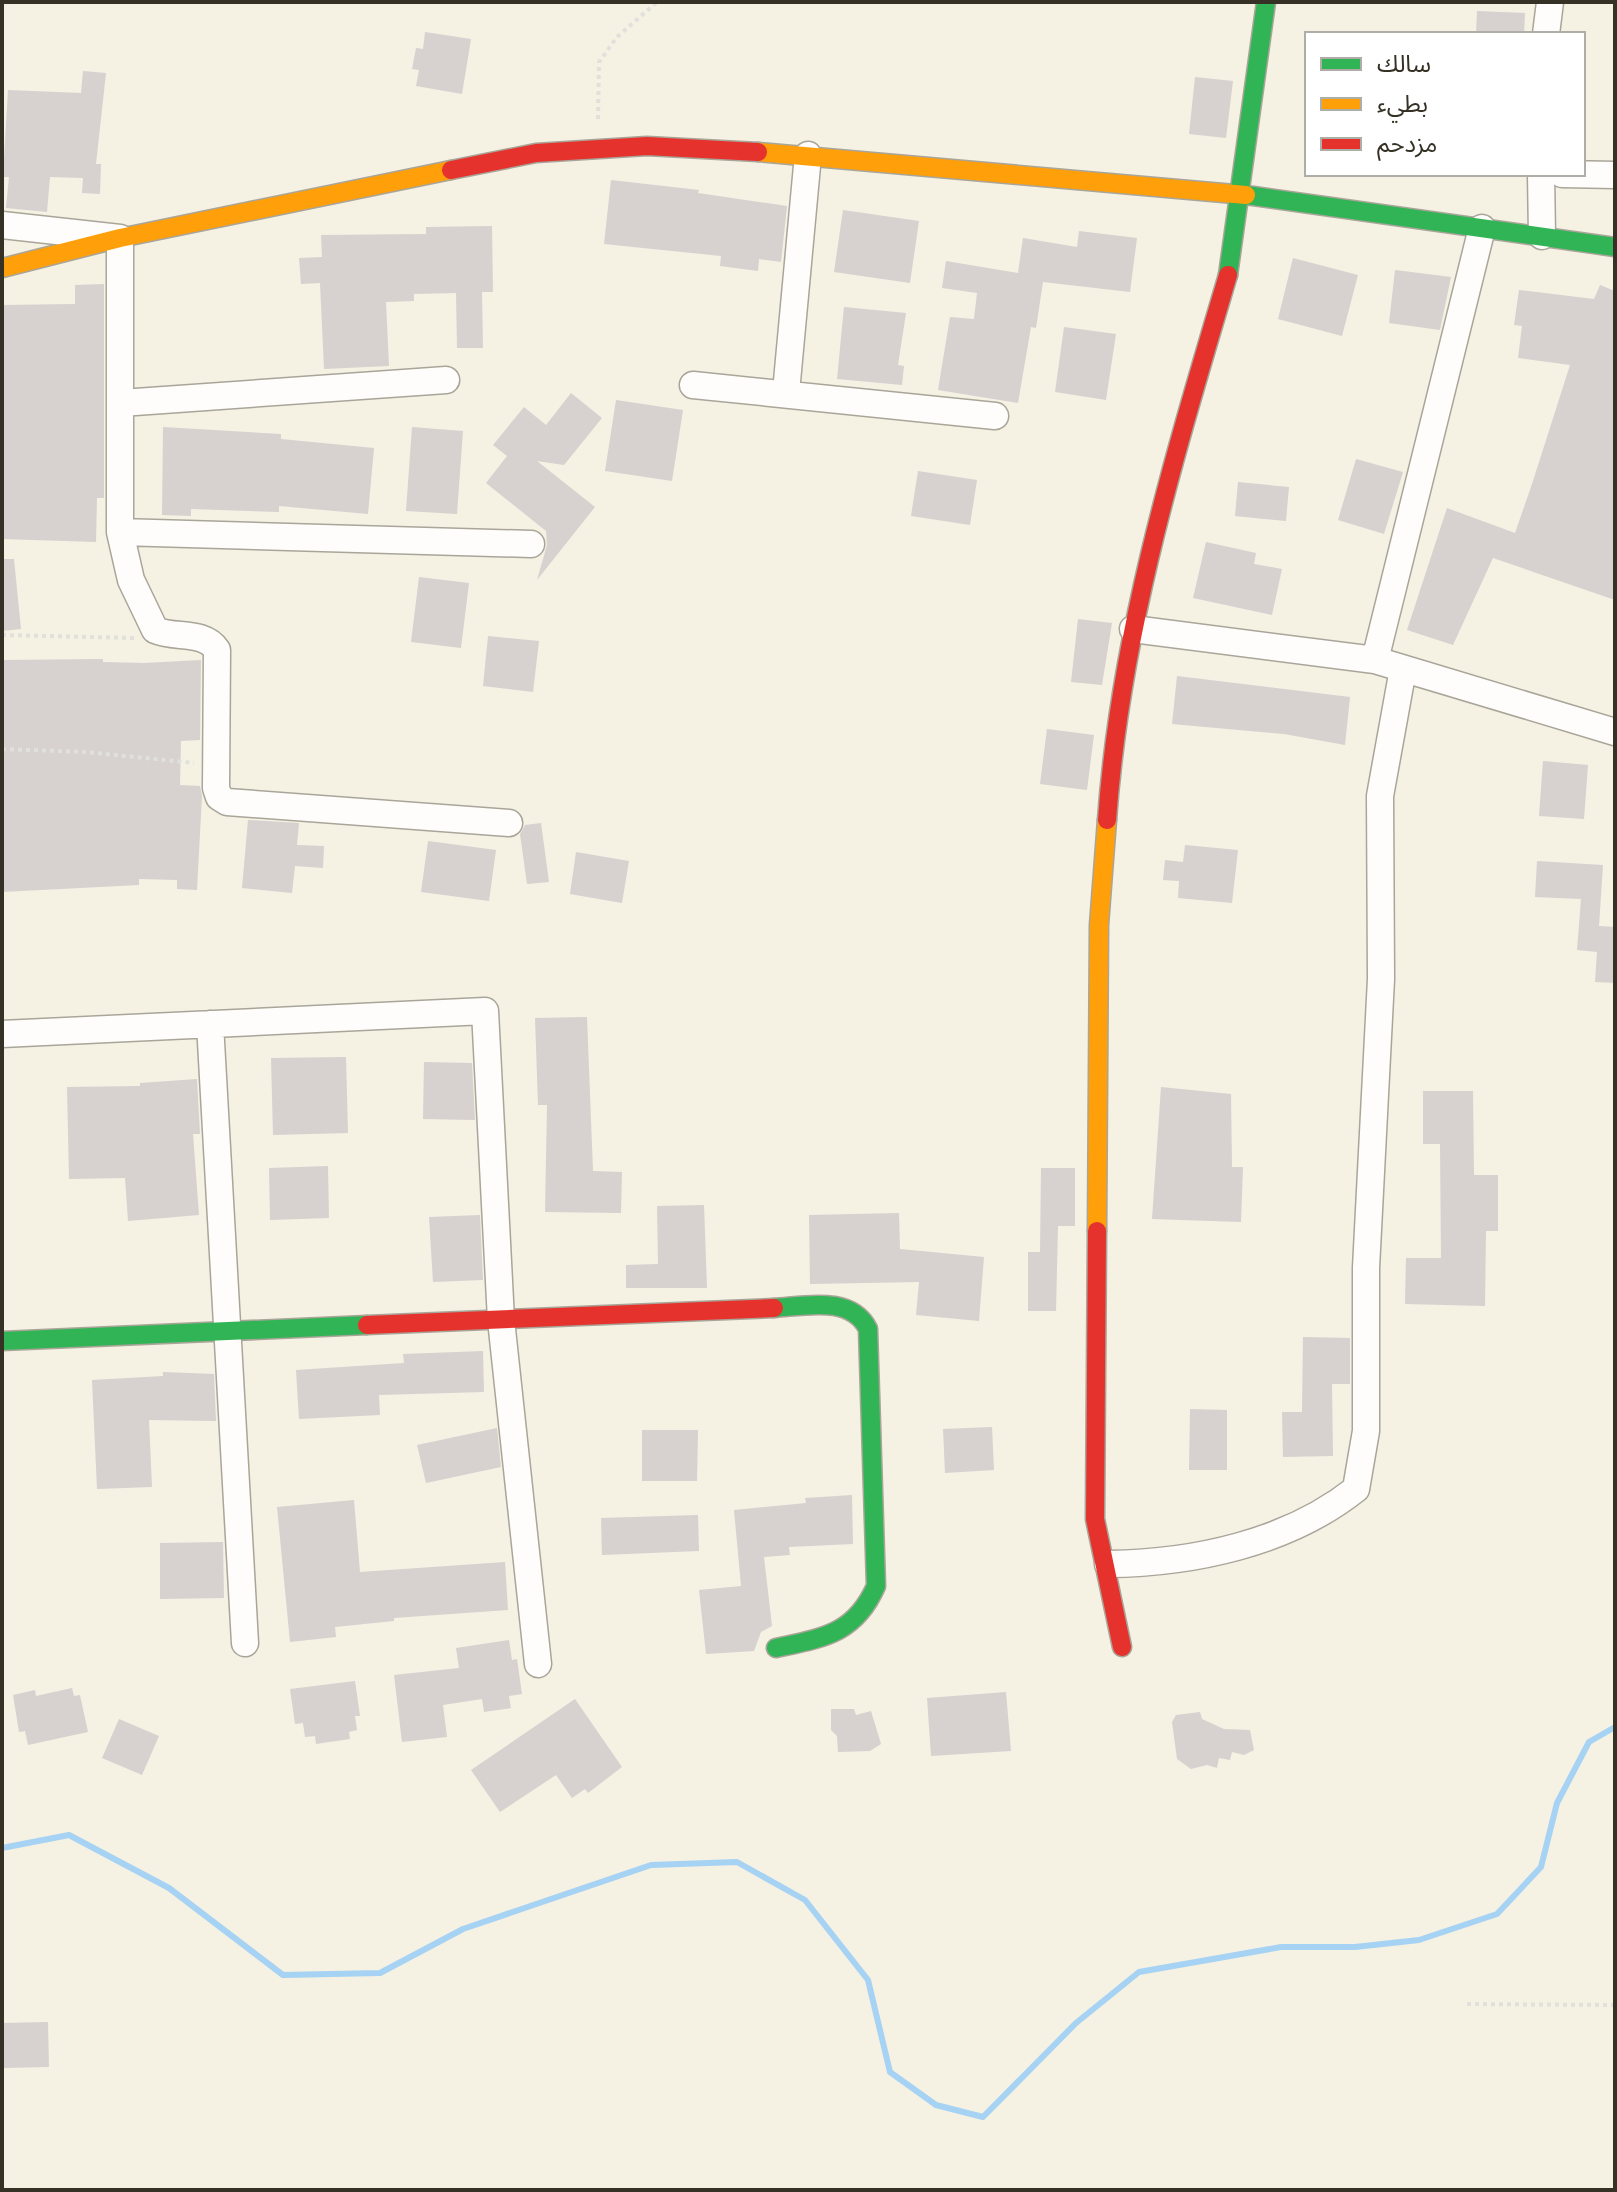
<svg xmlns="http://www.w3.org/2000/svg" width="1617" height="2192" viewBox="0 0 1617 2192" font-family="Arial,'Noto Sans Arabic',sans-serif">
	<style>
		.lines { fill: none; stroke-linecap: round; stroke-linejoin: round }
		.stream { stroke: #a6d2f4; stroke-width: 6 }
		.building { fill: #d7d1d0 }
		.street-casing { stroke: #a9a599; stroke-width: 29 }
		.fast-casing { stroke: #a9a599; stroke-width: 21 }
		.slow-casing { stroke: #a9a599; stroke-width: 21 }
		.jam-casing { stroke: #a9a599; stroke-width: 21 }
		.path { stroke: #e1e0dc; stroke-width: 4; stroke-dasharray: 4 4; stroke-linecap: butt }
		.street { stroke: #fefdfb; stroke-width: 26 }
		.fast { stroke: #30b455; stroke-width: 18 }
		.slow { stroke: #ff9f0a; stroke-width: 18 }
		.jam { stroke: #e5322d; stroke-width: 18 }
	</style>
	<rect width="100%" height="100%" fill="#f5f1e3"/>
	<g class="lines">
		<path class="stream" d="M2,1848L69,1835L169,1888L283,1975L380,1973L463,1929L651,1865L737,1862L805,1900L868,1980L890,2072L936,2105L983,2117L1076,2023L1139,1972L1281,1947H1355L1419,1940L1497,1914L1541,1867L1557,1803L1589,1742L1615,1727"/>
	</g>
	<path class="building" d="M1477,11L1525,13L1524,34H1476Z
		M425,32L471,39L462,94L416,86L419,70L412,69L416,48L423,49Z
		M83,71L106,73L96,164H101L100,194L82,193L83,178L50,177L47,212L6,208L9,177H3L8,90L81,93Z
		M1195,77L1233,81L1226,138L1189,134Z
		M611,180L699,190L698,193L787,206L781,262L759,259L758,271L720,266L721,256L604,244Z
		M843,210L919,221L910,283L834,272Z
		M492,226L493,292H482L483,348H457L456,293L414,294V301L386,302L389,366L324,369L320,283L301,284L299,258L322,257L321,235L426,234V227Z
		M1079,231L1137,238L1130,292L1043,282L1036,328L1031,327L1018,403L938,390L950,317L974,319L977,293L942,288L946,261L1018,273L1023,238L1077,247Z
		M1293,258L1358,275L1342,336L1278,319Z
		M1395,270L1451,277L1440,330L1389,323Z
		M104,284V498H97L96,542L2,539V305L75,304V285Z
		M1600,285L1615,291V600L1493,558L1453,645L1407,630L1447,508L1515,533L1532,484L1570,365L1518,358L1522,326L1514,325L1519,290L1594,299Z
		M844,307L906,313L898,365L904,366L902,385L837,379Z
		M1064,327L1116,334L1106,400L1055,392Z
		M571,393L602,418L564,465L537,461L595,507L537,580L547,545L546,531L486,483L507,456L493,445L524,407L546,425Z
		M616,400L683,410L672,481L605,471Z
		M163,427L281,434V439L374,448L368,514L279,506V512L191,509V516L162,515Z
		M412,427L463,431L457,514L406,511Z
		M1356,459L1403,472L1384,534L1338,520Z
		M918,471L977,480L970,525L911,516Z
		M1238,482L1289,487L1286,521L1235,516Z
		M1206,542L1256,553L1254,564L1282,569L1272,615L1193,598Z
		M2,559H14L21,629L2,631Z
		M419,577L469,583L461,648L411,642Z
		M1078,619L1112,623L1102,685L1071,682Z
		M488,636L539,641L533,692L483,686Z
		M103,659V662L144,663L201,660L200,740L181,741L180,785L200,786L202,796L197,890L177,889V880L139,879V885L2,892V660Z
		M1177,676L1350,697L1345,745L1284,734L1172,724Z
		M1047,729L1094,735L1087,790L1040,784Z
		M1543,761L1588,765L1584,819L1539,816Z
		M248,820L299,823L297,845L324,846L323,868L295,866L292,893L242,888Z
		M541,823L549,882L527,884L520,834L525,825Z
		M428,841L496,850L489,901L421,892Z
		M1185,845L1238,850L1232,903L1178,898L1179,881L1163,880L1165,860L1183,862Z
		M576,852L629,861L622,903L570,894Z
		M1537,861L1603,865L1599,926L1615,927V983L1595,982L1597,952L1577,950L1581,899L1535,897Z
		M587,1017L593,1171L622,1172L621,1213L545,1212L547,1105H538L535,1018Z
		M346,1057L348,1133L273,1135L271,1058Z
		M424,1062L472,1063L475,1120L423,1119Z
		M197,1079L200,1134H193L199,1215L128,1221L125,1178L69,1179L67,1087L140,1086V1083Z
		M1161,1087L1231,1094L1232,1167H1243L1241,1222L1152,1219Z
		M1423,1091H1473L1474,1175H1498V1231H1486L1485,1306L1405,1304L1406,1258H1441L1440,1144H1423Z
		M328,1166L329,1218L270,1220L269,1168Z
		M1041,1168H1075V1226H1058L1056,1311H1028V1252H1040Z
		M704,1205L707,1288H626V1265L658,1264L657,1206Z
		M899,1213L900,1249L984,1257L979,1321L916,1315L919,1282L810,1284L809,1215Z
		M480,1215L483,1280L433,1282L429,1217Z
		M1303,1337L1350,1338V1384H1332L1333,1456L1283,1457L1282,1412H1302Z
		M483,1351L484,1392L379,1395L380,1415L299,1419L296,1370L404,1363L403,1354Z
		M163,1372L214,1374L216,1421L149,1420L152,1487L97,1489L92,1380L163,1376Z
		M1190,1409L1227,1410V1470H1189Z
		M992,1427L994,1470L945,1473L943,1429Z
		M497,1428L501,1467L426,1483L417,1445Z
		M642,1430H698L697,1481H642Z
		M852,1495L853,1544L789,1547L790,1555L764,1557L772,1626L761,1632L754,1651L706,1654L699,1590L741,1586L734,1510L806,1503L805,1498Z
		M354,1500L360,1572L505,1562L508,1610L394,1618V1621L335,1627L336,1637L290,1642L277,1507Z
		M698,1515L699,1551L602,1555L601,1518Z
		M223,1542L224,1598L160,1599V1543Z
		M509,1640L512,1660L517,1659L522,1694L509,1696L511,1708L484,1712L482,1699L443,1705L447,1737L402,1742L394,1675L459,1668L456,1648Z
		M355,1681L360,1716H355L357,1730L349,1732L350,1739L316,1744L315,1736L305,1737L303,1723L295,1724L290,1689Z
		M72,1688L74,1696L80,1695L88,1732L28,1745L25,1731L19,1732L13,1695L35,1690L36,1696Z
		M1006,1692L1011,1751L931,1756L927,1698Z
		M575,1699L622,1767L588,1793L585,1789L572,1798L556,1775L500,1812L471,1770Z
		M831,1709H854L856,1715L871,1711L881,1744L870,1751L838,1752L837,1736L831,1730Z
		M1200,1712L1202,1719L1224,1729L1250,1730L1254,1750L1244,1755L1232,1752L1230,1760L1219,1758L1217,1768L1207,1765L1191,1769L1177,1759L1172,1722L1176,1715Z
		M119,1719L159,1736L142,1775L102,1758Z
		M48,2022L49,2067L2,2068V2023Z"/>
	<g class="lines">
		<defs>
			<path id="street" d="M1546,34L1550,2
				M1541,174L1542,236
				M1562,174L1615,175
				M2,225L120,238V532L131,580L155,630C175,639 204,630 217,650L216,788L219,797L227,802L509,823
				M693,385L995,416
				M786,392L808,155
				M121,403L446,380
				M120,532L531,544
				M1133,629L1375,660L1615,732
				M1375,660L1482,228
				M210,1024L245,1643
				M2,1034L485,1011L501,1320L538,1664
				M1108,1564C1194,1563 1288,1543 1356,1489L1366,1431V1268L1381,979L1380,796L1403,669"/>
			<path id="fast" d="M1246,195L1615,247
				M1228,275L1266,2
				M774,1308C805,1306 851,1295 868,1329L876,1586C855,1634 823,1638 776,1648
				M2,1341L367,1325"/>
			<path id="slow" d="M758,152L1246,195
				M2,268L120,238L451,170
				M1097,1231L1099,925L1107,820"/>
			<path id="jam" d="M451,170L536,153L647,146L758,152
				M1107,820C1120,633 1175,454 1228,275
				M1097,1231L1095,1519L1122,1647
				M367,1325L774,1308"/>
		</defs>
		<use href="#street" class="street-casing"/>
		<use href="#fast" class="fast-casing"/>
		<use href="#slow" class="slow-casing"/>
		<use href="#jam" class="jam-casing"/>
		<path class="path" d="M598,119L599,62L617,37L657,2
			M2,635L135,638
			M2,749L86,752L194,763
			M1467,2004L1615,2005"/>
		<use href="#street" class="street"/>
		<use href="#fast" class="fast"/>
		<use href="#slow" class="slow"/>
		<use href="#jam" class="jam"/>
	</g>
	<rect width="1617" height="2192" fill="none" stroke="#353124" stroke-width="8"/>
	<rect x="1305" y="32" width="280" height="144" fill="#ffffff" stroke="#aeada7" stroke-width="2"/>
	<rect x="1321" y="58" width="40" height="12" fill="#30b455" stroke="#aeada7" stroke-width="2"/>
	<text x="1377" y="72" font-size="24" fill="#353124">سالك</text>
	<rect x="1321" y="98" width="40" height="12" fill="#ff9f0a" stroke="#aeada7" stroke-width="2"/>
	<text x="1377" y="112" font-size="24" fill="#353124">بطيء</text>
	<rect x="1321" y="138" width="40" height="12" fill="#e5322d" stroke="#aeada7" stroke-width="2"/>
	<text x="1377" y="152" font-size="24" fill="#353124">مزدحم</text>
</svg>
